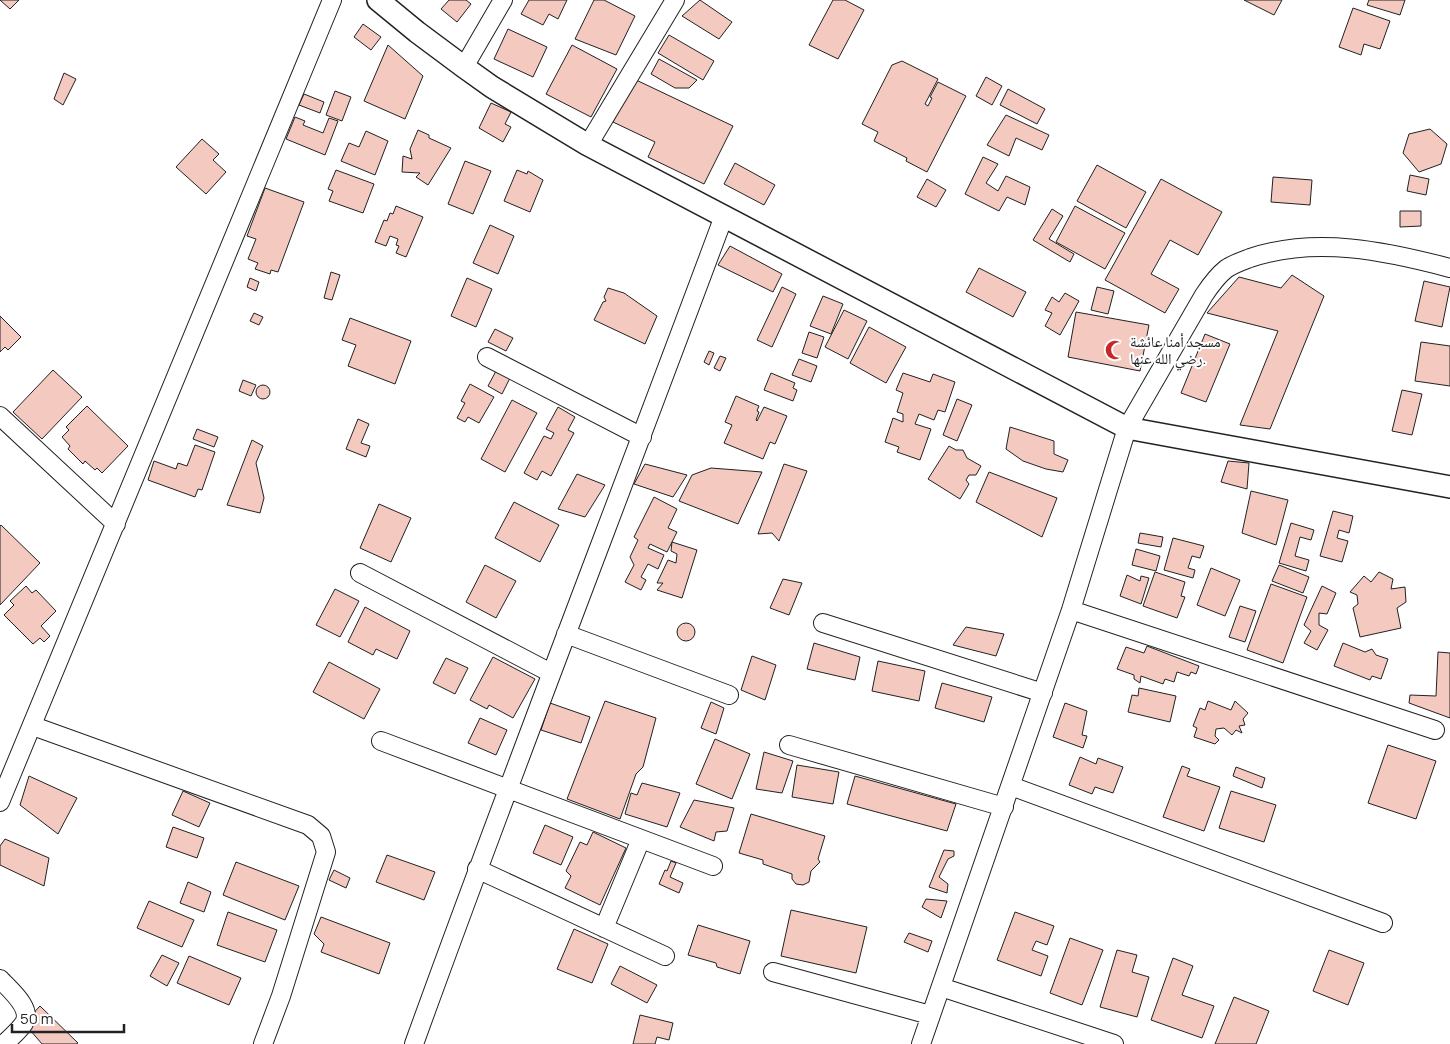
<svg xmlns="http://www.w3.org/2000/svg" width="1450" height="1044" viewBox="0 0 1450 1044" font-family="Manrope,'Noto Naskh Arabic',sans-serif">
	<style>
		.building { fill: #f3c9c0; stroke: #222 }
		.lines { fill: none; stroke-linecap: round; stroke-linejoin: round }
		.minor-casing { stroke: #222; stroke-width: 20 }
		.major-casing { stroke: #222; stroke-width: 24 }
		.minor { stroke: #fff; stroke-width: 18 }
		.major { stroke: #fff; stroke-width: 21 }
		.labels { text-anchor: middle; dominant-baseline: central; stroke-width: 4; stroke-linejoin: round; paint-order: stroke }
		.poi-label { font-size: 15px; fill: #222; stroke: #fff; text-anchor: start }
	</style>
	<rect width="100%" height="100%" fill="#fff"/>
	<path class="building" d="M0,0H19L10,9Z
		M449,0H466L471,4L457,22L441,9Z
		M529,0H567L558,19L549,14L543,25L521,14Z
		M594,0H604L635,16L616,55L575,39Z
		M700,0L732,22L719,39L682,16Z
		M833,0H845L864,10L838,59L809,45Z
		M1244,0H1282L1274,15Z
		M1369,0H1405L1400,15L1367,5Z
		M1353,8L1390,21L1380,49L1364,44L1361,55L1339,47Z
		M363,24L381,37L371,50L354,37Z
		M508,29L547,47L533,77L494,59Z
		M669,35L714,61L703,80L658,53Z
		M388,45L423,76L405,119L364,101Z
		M572,45L617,69L591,117L546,94Z
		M659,59L697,80L689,88H675L651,74Z
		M902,61L938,79L925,104L928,106L932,98L930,97L938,82L966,96L927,172L906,161L907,158L874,141L878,132L862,124L892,65Z
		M64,73L76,79L63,105L54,99Z
		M986,77L1002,86L992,105L976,96Z
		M634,79L733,126L704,184L648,157L655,142L613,122Z
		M1008,89L1045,109L1037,124L1000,105Z
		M335,91L351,97L342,121L326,115Z
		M304,94L324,102L320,113L299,105Z
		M491,103L511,112L505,124L511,127L503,142L479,128Z
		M1006,115L1049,135L1042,150L1016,138L1009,156L987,145Z
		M295,117L305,121L303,125L323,133L329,118L338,121L325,155L286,139Z
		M1430,129L1447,144L1441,164L1419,172L1403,153L1409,134Z
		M418,130L429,135V138L451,148L428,185L416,177L420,173L402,172L403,156L412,159L410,149Z
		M366,131L388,141L375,175L341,161L349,143L359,147Z
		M202,139L219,154L213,160L226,172L206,194L176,167Z
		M983,157L998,164L986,183L998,191L1006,176L1030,187L1025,205L1007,197L999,211L965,194Z
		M465,161L491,171L473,214L448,204Z
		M735,163L775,185L764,205L724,184Z
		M1097,165L1146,192L1126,228L1077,201Z
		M336,170L374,184L363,213L329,201L333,191L328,189Z
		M517,170L527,174L528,171L543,180L530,212L504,201Z
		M1410,175L1429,179L1426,195L1407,191Z
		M1273,177L1312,180L1310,205L1271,202Z
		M927,179L946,190L936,207L917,197Z
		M1161,179L1222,212L1198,255L1170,240L1151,274L1179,289L1165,313L1105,280Z
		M265,188L304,202L278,272L271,270L270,274L255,269L258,263L248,259L256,239L247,236Z
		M396,206L423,217L406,257L396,253L399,246L396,245L398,239L390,236L386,246L375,242L384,220L387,221L390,213L393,214Z
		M1075,206L1125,233L1105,269L1056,242Z
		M1052,209L1063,216L1049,239L1074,254L1070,262L1033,240Z
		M1400,211H1421V226L1400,227Z
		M490,225L514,236L498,274L473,263Z
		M730,246L782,274L773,292L718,265Z
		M979,268L1026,292L1013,317L966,292Z
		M331,272L340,275L332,300L324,298Z
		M1292,275L1324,296L1270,429L1240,425L1278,331L1207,313L1239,277L1281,288Z
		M250,278L259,282L256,291L247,287Z
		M467,278L492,289L476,327L451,316Z
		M1424,281L1450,287L1442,327L1415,321Z
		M782,287L796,294L772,347L757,340Z
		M1097,287L1114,291L1108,314L1091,310Z
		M608,288L624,293L657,316L645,344L594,320L603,302L606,301L604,297Z
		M1065,293L1079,301L1060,335L1045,326L1052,313L1045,310L1052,297L1059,302Z
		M823,296L843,304L831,334L810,326Z
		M844,310L867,321L848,359L825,347Z
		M1076,312L1149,325L1140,371L1068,357Z
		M254,313L263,317L259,325L250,321Z
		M0,316L21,337L8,350L5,347L0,352Z
		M350,318L411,341L395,384L348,366L356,345L342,340Z
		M869,327L906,347L886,383L850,363Z
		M495,329L513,338L506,351L488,342Z
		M809,332L824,337L817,358L802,353Z
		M1205,334L1230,344L1206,402L1181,393Z
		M1421,342L1450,346V386L1415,381Z
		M709,351L714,353L709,365L704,362Z
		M720,356L726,358L720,371L714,368Z
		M799,359L817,366L811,382L792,375Z
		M53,370L82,397L42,439L13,412Z
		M496,371L510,378L502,394L488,386Z
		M771,373L795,383L793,388L797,390L793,401L764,390Z
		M903,373L930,382L933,374L955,382L945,412L938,410L934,420L919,414L915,424L931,429L920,460L897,452L899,447L885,442L893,418L903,422V414L897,412L903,393L896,390Z
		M243,380L256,385L251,396L239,391Z
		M470,384L494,397L479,423L468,417L465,422L457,418L465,403L461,401Z
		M256 392a7 7 0 1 1 14 0a7 7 0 1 1-14 0Z
		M1402,390L1422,394L1412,435L1392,431Z
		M736,396L759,406L757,411L759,412L756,420L757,421L764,407L787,416L775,444L770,442L763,459L724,443L732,425L725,422Z
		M957,399L972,405L957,441L943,435Z
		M512,400L537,413L505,472L481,459Z
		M87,406L128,446L102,473L97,468L95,470L85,461L83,464L68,449L70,446L62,437L69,430L66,427Z
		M558,407L575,417L568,430L574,433L551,476L542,471L537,480L524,473L544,436L551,439L554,433L546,429Z
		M358,419L369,424L361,443L370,446L366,457L346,449Z
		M1010,427L1054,441V454L1068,460L1063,472L1046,469L1023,461L1006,449Z
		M197,429L218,437L214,447L193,439Z
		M252,440L263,446L256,463L264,498L260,513L227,505Z
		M195,445L215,452L202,490L198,489L195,497L148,480L154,461L176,469L178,463L187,466Z
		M949,446L956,450H963L967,458L981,466L976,475H969L966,480L969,484L960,499L928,479Z
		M1228,461L1249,463L1247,489L1221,482Z
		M645,464L687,475L673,497L634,484Z
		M784,464L807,471L779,541L772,533L758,534Z
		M711,468L762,472L738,524L679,501L692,475Z
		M989,472L1057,498L1042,537L976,502Z
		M577,474L605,485L585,517L558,509Z
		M1251,491L1288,500L1276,545L1242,533Z
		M654,497L677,509L668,528L677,532L667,552L650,544L648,548L664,555L658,569L648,564L641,577L646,580L641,590L625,582L634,565L630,557L638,540L634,537Z
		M514,502L559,525L540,562L495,538Z
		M379,504L411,518L391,562L360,548Z
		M1333,511L1353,516L1349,533L1339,530L1337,538L1348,541L1342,562L1320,556Z
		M1291,523L1314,530L1311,540L1300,537L1295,556L1309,560L1306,571L1279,563Z
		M1,525L40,563L0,605V526Z
		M1140,533L1163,537L1161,547L1138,543Z
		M1173,538L1204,546L1200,558L1192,556L1188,568L1195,570L1193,578L1164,570Z
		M672,542L697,550L682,598L657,590L663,583H657L668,560L676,563L677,554L671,551Z
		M1136,549L1160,556L1156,571L1132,565Z
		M485,565L516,581L496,618L466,602Z
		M1279,565L1309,577L1303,593L1272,581Z
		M1211,568L1240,580L1225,616L1197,605Z
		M1155,572L1185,582L1181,596L1185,597L1177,618L1143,606Z
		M1379,572L1393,579L1391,589L1405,587L1406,602L1397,608L1401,628L1360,637L1353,608L1358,604L1357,595L1350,592L1364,576L1371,582Z
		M1127,575L1140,581L1141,576L1149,578L1141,604L1120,596Z
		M783,579L802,583L789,615L770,608Z
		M1271,584L1307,597L1283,663L1247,650Z
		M26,586L32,593L36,590L56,611L41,626L50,636L44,642L40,638L33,644L4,615L14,605L10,601Z
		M1322,586L1336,593L1327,614L1319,613V625L1328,630L1317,650L1304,643L1311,631L1304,625Z
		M335,589L359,601L340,637L316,625Z
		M1240,606L1256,611L1245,642L1229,637Z
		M365,607L410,631L397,659L376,649L373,655L348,642Z
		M677 632a9 9 0 1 1 18 0a9 9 0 1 1-18 0Z
		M966,627L1004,634L996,656L953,645Z
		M814,643L860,657L855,680L807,669Z
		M1343,643L1365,652L1372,649L1376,655L1388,659L1381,679L1372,676L1370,680L1334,666Z
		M1147,646L1199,666L1196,674L1191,672L1189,676L1177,672L1174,682L1165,679L1163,684L1141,676L1140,683L1134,679V675L1117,669L1126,647L1144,653Z
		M1438,652L1450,653V718L1409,703L1410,695L1436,696Z
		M752,656L776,665L765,700L741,690Z
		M493,657L535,679L513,718L489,705L487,709L470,700Z
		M446,658L468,668L455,694L433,683Z
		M878,661L925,671L919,701L872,691Z
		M329,662L380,689L364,719L313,692Z
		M942,683L992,697L984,722L935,708Z
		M1139,688L1176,696L1170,722L1128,712L1132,695L1138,696Z
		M605,701L656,718L643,767L636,774L620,819L567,799Z
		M1208,701L1231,710L1235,701L1248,713L1243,719L1245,725L1239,726L1242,733L1236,730L1232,735L1224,728L1216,729L1215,736L1219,740L1215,744L1194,737L1197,728L1193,726L1200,708L1205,710Z
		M711,702L724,708L716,734L701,728Z
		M550,703L590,717L581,743L541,730Z
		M1065,703L1087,711L1082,735L1087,736L1083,748L1053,737Z
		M480,718L507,730L496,755L468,743Z
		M715,739L750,754L732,799L696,784Z
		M1388,745L1436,761L1416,819L1368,803Z
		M764,752L793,761L782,793L756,789Z
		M1080,757L1096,764L1098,758L1123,767L1113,793L1095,787L1092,794L1069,785Z
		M797,765L839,772L833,804L792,797Z
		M1182,766L1190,769L1187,776L1220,787L1204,831L1163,817Z
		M1236,767L1265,778L1262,788L1233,776Z
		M29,776L77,798L58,834L20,805Z
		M855,776L956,804L947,831L847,804Z
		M642,783L680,793L667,827L625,814L631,793L637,795Z
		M183,791L210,803L199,827L172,815Z
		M1231,791L1276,805L1264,842L1219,828Z
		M694,800L734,808L727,831L716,832L714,841L680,827Z
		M751,814L825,836L818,859L820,862L811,871L809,882L803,885L796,884L792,879V874L763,864V860L739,853Z
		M545,825L573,837L561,865L533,853Z
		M173,827L204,838L197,858L166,847Z
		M593,832L626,848L600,905L565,888L571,876L566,871L580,842L587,845Z
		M5,839L49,858L44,886L0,865V846Z
		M944,850L954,851V856L948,859L939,877L948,884L947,893L929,887Z
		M387,855L435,872L424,900L376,882Z
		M671,861L676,863L670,877L683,883L679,893L659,884L665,870L667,871Z
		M236,862L299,886L285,920L223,895Z
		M334,870L350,878L346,888L329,880Z
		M188,882L211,892L204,912L180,903Z
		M926,899L947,901L941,918L922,907Z
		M149,901L194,920L182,947L137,928Z
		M791,910L867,927L856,973L781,956Z
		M228,912L277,930L265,962L217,945Z
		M1015,912L1054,926L1047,945L1036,941L1032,950L1048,956L1041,976L997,960Z
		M321,917L390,943L379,974L321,952L324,944L314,934Z
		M698,925L750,941L740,974L717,967L716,963L688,955Z
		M574,929L608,944L592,983L557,969Z
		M909,933L932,941L928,952L904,942Z
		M1070,938L1103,950L1082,1005L1050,993Z
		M1117,950L1137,955L1132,972L1149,977L1137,1017L1100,1007Z
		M1329,950L1364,963L1348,1005L1313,991Z
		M162,955L179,963L167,986L150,976Z
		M189,956L241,978L229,1005L177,983Z
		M1173,958L1193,966L1182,995L1214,1006L1202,1038L1151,1020Z
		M620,966L657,985L647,1003L611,984Z
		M1234,997L1269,1011L1256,1044H1215Z
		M40,1006L78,1043L76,1044H42L24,1023Z
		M640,1015L673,1023L669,1040L657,1037L655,1044H633Z"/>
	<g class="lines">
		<defs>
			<path id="minor" d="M464,67L503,0
				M588,145L675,0
				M487,357L642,437
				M0,416L116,524
				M360,573L551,673
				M1071,610L1435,730
				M823,623L1043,693
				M566,634L729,695
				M33,726L308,825L321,836L326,852L281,996L263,1044
				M381,741L713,866
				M789,745L1004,807
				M1011,786L1383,923
				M0,802L332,0
				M477,869L665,956
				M604,928L641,839
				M773,972L930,1015
				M0,979C9,989 33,1008 24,1023C19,1031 10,1038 4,1044
				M941,987L1114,1044
				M414,1044C514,767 621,493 724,216
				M921,1044L1071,610L1127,428L1204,295C1210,286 1217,276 1226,269C1233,264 1242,261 1250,258C1315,236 1386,251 1450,268"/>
			<path id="major" d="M378,0L417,32L464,67L492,87L588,145L1127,428L1450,487"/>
		</defs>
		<use href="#minor" class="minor-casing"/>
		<use href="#major" class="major-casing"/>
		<use href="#minor" class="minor"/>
		<use href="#major" class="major"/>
	</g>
	<defs>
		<symbol id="mosque-bare" viewBox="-9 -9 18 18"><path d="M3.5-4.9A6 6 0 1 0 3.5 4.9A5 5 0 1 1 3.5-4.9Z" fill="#c62828" stroke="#fff" stroke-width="2.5" paint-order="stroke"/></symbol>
	</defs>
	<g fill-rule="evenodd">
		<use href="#mosque-bare" x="1101" y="336" width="28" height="28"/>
	</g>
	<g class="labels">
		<g class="poi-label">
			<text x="1130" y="341">مسجد أمنا عائشة<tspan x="1130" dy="17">رضي الله عنها.</tspan></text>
		</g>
	</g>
	<path d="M12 1024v8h112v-8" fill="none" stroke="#222222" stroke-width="2.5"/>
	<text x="20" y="1024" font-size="15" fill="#222222" stroke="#ffffff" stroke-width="4" paint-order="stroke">50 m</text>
</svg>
